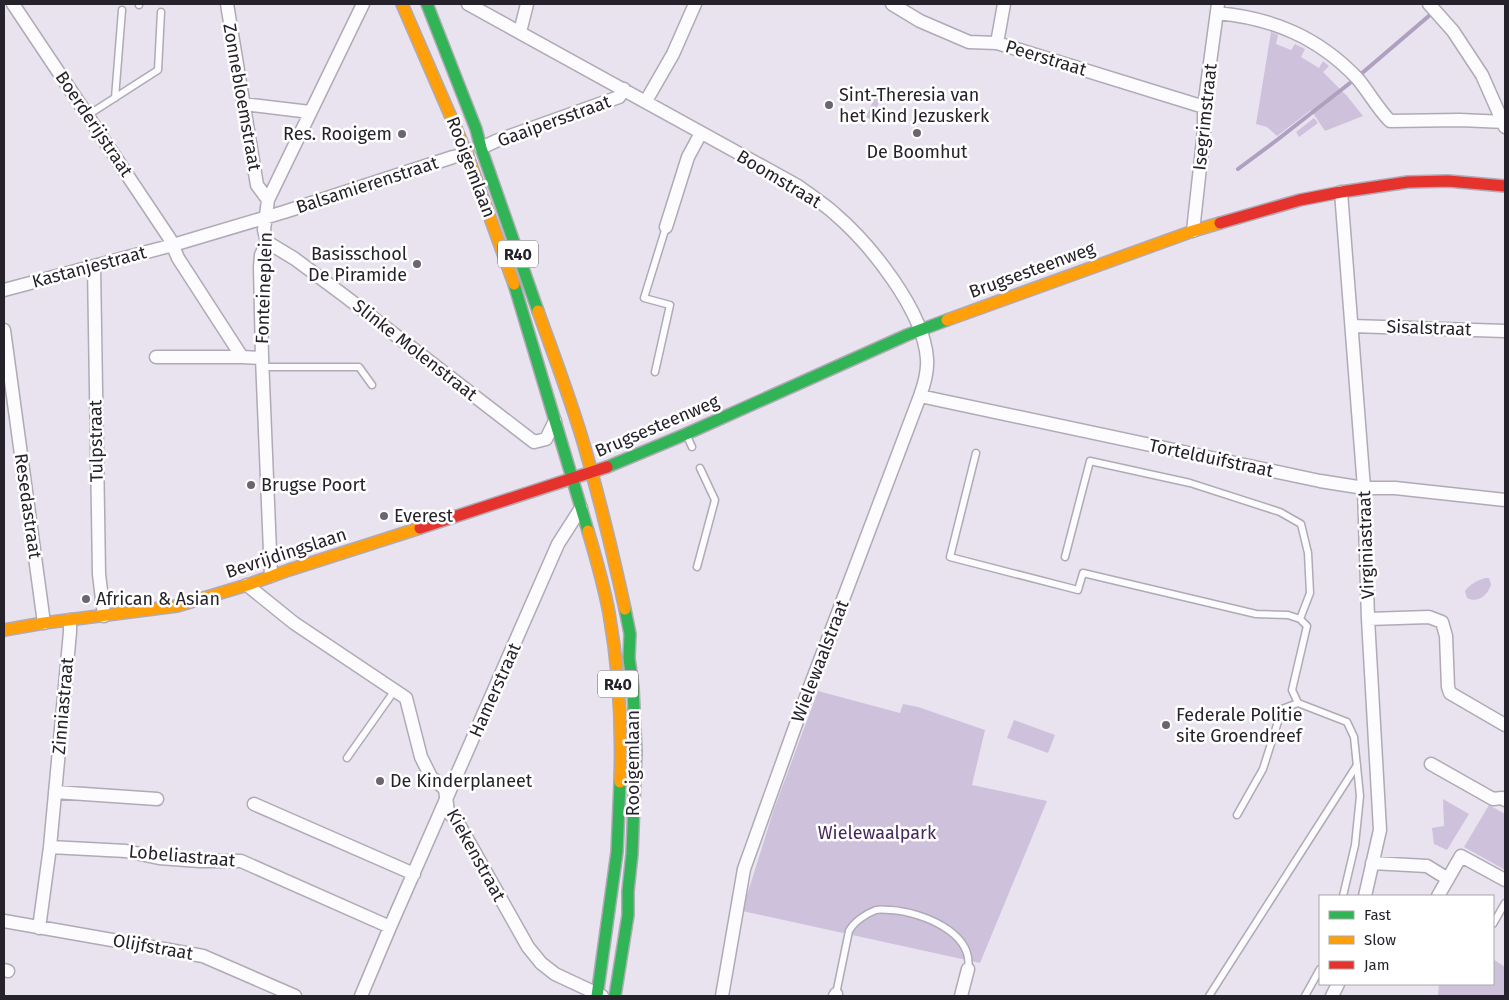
<svg xmlns="http://www.w3.org/2000/svg" width="1509" height="1000" viewBox="0 0 1509 1000" font-family="'Fira Sans',sans-serif">
	<style>
		.green { fill: #cec1dc }
		.lines { fill: none; stroke-linecap: round; stroke-linejoin: round }
		.stream { stroke: #af9fc0; stroke-width: 4 }
		.lane-casing { stroke: #afaab5; stroke-width: 9 }
		.street-casing { stroke: #afaab5; stroke-width: 15 }
		.fast-casing { stroke: #afaab5; stroke-width: 14 }
		.slow-casing { stroke: #afaab5; stroke-width: 14 }
		.jam-casing { stroke: #afaab5; stroke-width: 14 }
		.lane { stroke: #fcfbfd; stroke-width: 6 }
		.street { stroke: #fcfbfd; stroke-width: 12 }
		.fast { stroke: #30b455; stroke-width: 11 }
		.slow { stroke: #ff9f0a; stroke-width: 11 }
		.jam { stroke: #e5322d; stroke-width: 11 }
		.poi-dot { fill: #6a6670; stroke: #fff; stroke-width: 2 }
		.labels { text-anchor: middle; dominant-baseline: central; stroke-width: 5; stroke-linejoin: round; paint-order: stroke }
		.shield { fill: #fff; stroke: #67646b; stroke-width: 1 }
		.shield-label { font-size: 16px; font-weight: bold; fill: #26222b }
		.street-label { font-size: 18px; fill: #26222b; stroke: #fff }
		.poi-label { font-size: 18px; fill: #26222b; stroke: #fff; text-anchor: start }
		.park-label { font-size: 18px; fill: #45285e; stroke: #fff }
	</style>
	<rect width="100%" height="100%" fill="#e9e3f0"/>
	<path class="green" d="M1271,32L1278,35L1276,44L1291,50L1295,44L1305,49L1301,57L1319,68L1323,61L1329,66L1323,72L1347,96L1363,116L1325,131L1311,110L1277,136L1267,127L1256,124Z
		M875,97L880,100L872,120L866,117Z
		M1314,118L1318,123L1299,137L1296,132Z
		M1485,578H1489L1491,584C1489,594 1478,604 1467,598L1465,591C1470,584 1477,581 1485,578Z
		M818,691L900,713L903,704L918,707L985,730L972,785L1047,801L980,963L742,911L774,809Z
		M1014,720L1055,735L1048,753L1007,738Z
		M1443,799L1469,814L1447,850L1434,844L1432,828L1444,826Z
		M1489,805L1505,814V870L1464,847Z
		M1493,959L1505,967V996H1438L1439,984H1493Z"/>
	<g class="lines">
		<path class="stream" d="M1361,74L1430,15
			M1238,169L1277,140L1350,83"/>
		<defs>
			<path id="lane" d="M139,5V4
				M115,98L122,10
				M88,115L158,70L161,12
				M262,367H359L372,385
				M655,372L670,305L644,298L666,227
				M686,434L692,447
				M976,453L950,557L1078,590L1083,573L1256,614L1288,615L1300,619L1307,626L1292,690L1298,703L1347,722L1354,737L1360,796L1355,845L1343,896
				M1065,557L1090,461L1190,483L1280,512L1301,524L1308,553L1310,593L1300,619
				M697,567L715,500L700,468
				M347,758L395,690
				M1237,815L1263,769L1282,709L1298,703
				M1493,924L1505,903
				M836,994L849,931C854,922 865,914 876,910C880,909 886,910 891,910C921,912 974,932 968,969
				M1209,996L1357,765
				M1305,996L1320,969"/>
			<path id="street" d="M13,4L170,239L178,258L242,357L262,358L260,267L261,255L267,242L264,230L268,200L363,4
				M227,4L257,185L268,200
				M468,4L798,186C810,195 824,204 835,214C870,244 924,311 927,359C928,371 924,385 920,396L800,713L744,869L722,996
				M892,4L920,21L969,42L997,43L1204,107
				M1429,4L1453,31L1482,75L1505,127
				M1217,13C1272,18 1318,37 1357,78C1369,92 1377,108 1390,121L1460,120L1505,122
				M520,32L527,4
				M997,43L1004,4
				M646,101L673,54L695,4
				M243,104L310,112
				M481,148L496,141L619,97L624,89
				M1341,192L1364,488L1368,619L1380,830L1365,896
				M666,227L688,157L701,133
				M1193,231L1204,131V107L1218,4
				M267,242L295,259L346,297L534,442L546,439L555,421
				M94,266L99,574L104,616
				M4,290L173,245L284,212L453,157L467,154
				M1352,326L1505,331
				M4,330L44,623
				M156,357H242
				M262,358L271,576
				M920,396L1320,481L1364,488H1395L1505,500
				M247,585L294,623L406,698L421,757L431,777L445,789L448,812L457,821L528,947L541,963L555,974L602,996
				M1368,619L1429,617L1442,622L1446,636L1448,687L1450,693L1505,725
				M1431,764L1493,799L1502,798L1505,800
				M55,792L157,799
				M254,804L414,874
				M50,847L126,851L159,858L200,861H241L390,927
				M1372,863L1427,866L1448,879
				M1438,896L1461,856L1505,880
				M4,921L203,956L295,996
				M39,928L50,847L70,632V620
				M4,970L8,971
				M361,996L390,927L558,544L581,508
				M835,996L836,994
				M961,996L968,969
				M1332,996L1338,984"/>
			<path id="fast" d="M427,4L476,129L481,148L538,311
				M514,284L588,531
				M607,467L686,434L907,335L947,320
				M597,996L617,852L620,782
				M615,996L628,915V891L632,854L636,752L633,688L629,658L630,634L625,609"/>
			<path id="slow" d="M402,4L467,154L514,284
				M538,311C554,356 571,400 584,445C600,500 613,554 625,609
				M947,320L1193,231L1220,223
				M588,531C596,558 604,586 609,613C619,669 622,726 620,782
				M4,630L44,623L177,606L247,585L289,570L420,528"/>
			<path id="jam" d="M1220,223L1300,200L1341,192L1408,182L1448,181L1505,186
				M420,528L607,467"/>
		</defs>
		<use href="#lane" class="lane-casing"/>
		<use href="#street" class="street-casing"/>
		<use href="#fast" class="fast-casing"/>
		<use href="#slow" class="slow-casing"/>
		<use href="#jam" class="jam-casing"/>
		<use href="#lane" class="lane"/>
		<use href="#street" class="street"/>
		<use href="#fast" class="fast"/>
		<use href="#slow" class="slow"/>
		<use href="#jam" class="jam"/>
	</g>
	<g class="poi-dot">
		<circle cx="829" cy="105" r="5"/>
		<circle cx="917" cy="133" r="5"/>
		<circle cx="402" cy="134" r="5"/>
		<circle cx="417" cy="264" r="5"/>
		<circle cx="251" cy="485" r="5"/>
		<circle cx="384" cy="516" r="5"/>
		<circle cx="86" cy="599" r="5"/>
		<circle cx="1166" cy="725" r="5"/>
		<circle cx="380" cy="781" r="5"/>
	</g>
	<g class="labels">
		<g class="shield">
			<rect x="498" y="240.5" width="40" height="27" rx="4"/>
			<rect x="598" y="670.5" width="40" height="27" rx="4"/>
		</g>
		<g class="shield-label">
			<text x="518" y="254">R40</text>
			<text x="618" y="684">R40</text>
		</g>
		<g class="street-label">
			<text transform="translate(1046 58) rotate(17)">Peerstraat</text>
			<text transform="translate(242 97) rotate(80)">Zonnebloemstraat</text>
			<text transform="translate(1205 117) rotate(-84)">Isegrimstraat</text>
			<text transform="translate(554 121) rotate(-20)">Gaaipersstraat</text>
			<text transform="translate(94 124) rotate(56)">Boerderijstraat</text>
			<text transform="translate(471 167) rotate(69)">Rooigemlaan</text>
			<text transform="translate(779 179) rotate(31)">Boomstraat</text>
			<text transform="translate(367 185) rotate(-18)">Balsamierenstraat</text>
			<text transform="translate(89 267) rotate(-15)">Kastanjestraat</text>
			<text transform="translate(1032 270) rotate(-20)">Brugsesteenweg</text>
			<text transform="translate(264 288) rotate(-88)">Fonteineplein</text>
			<text transform="translate(1429 328) rotate(2)">Sisalstraat</text>
			<text transform="translate(415 350) rotate(38)">Slinke Molenstraat</text>
			<text transform="translate(657 426) rotate(-23)">Brugsesteenweg</text>
			<text transform="translate(96 441) rotate(-91)">Tulpstraat</text>
			<text transform="translate(1211 458) rotate(12)">Tortelduifstraat</text>
			<text transform="translate(28 506) rotate(82)">Resedastraat</text>
			<text transform="translate(1366 545) rotate(-92)">Virginiastraat</text>
			<text transform="translate(286 553) rotate(-18)">Bevrijdingslaan</text>
			<text transform="translate(820 661) rotate(-69)">Wielewaalstraat</text>
			<text transform="translate(495 690) rotate(-66)">Hamerstraat</text>
			<text transform="translate(63 706) rotate(-85)">Zinniastraat</text>
			<text transform="translate(633 763) rotate(-90)">Rooigemlaan</text>
			<text transform="translate(476 855) rotate(61)">Kiekenstraat</text>
			<text transform="translate(182 856) rotate(5)">Lobeliastraat</text>
			<text transform="translate(153 947) rotate(10)">Olijfstraat</text>
		</g>
		<g class="poi-label">
			<text x="839" y="95">Sint-Theresia van<tspan x="839" dy="21">het Kind Jezuskerk</tspan></text>
			<text x="392" y="134" text-anchor="end">Res. Rooigem</text>
			<text x="917" y="152" text-anchor="middle">De Boomhut</text>
			<text x="407" y="254" text-anchor="end">Basisschool<tspan x="407" dy="21">De Piramide</tspan></text>
			<text x="261" y="485">Brugse Poort</text>
			<text x="394" y="516">Everest</text>
			<text x="96" y="599">African &amp; Asian</text>
			<text x="1176" y="715">Federale Politie<tspan x="1176" dy="21">site Groendreef</tspan></text>
			<text x="390" y="781">De Kinderplaneet</text>
		</g>
		<g class="park-label">
			<text x="877" y="833">Wielewaalpark</text>
		</g>
	</g>
	<rect width="1509" height="1000" fill="none" stroke="#26222b" stroke-width="10"/>
	<rect x="1319" y="895" width="175" height="90" fill="#ffffff" stroke="#a8a7aa"/>
	<rect x="1329" y="911" width="25" height="8" fill="#30b455" stroke="#a8a7aa"/>
	<text x="1364" y="920" font-size="15" fill="#26222b">Fast</text>
	<rect x="1329" y="936" width="25" height="8" fill="#ff9f0a" stroke="#a8a7aa"/>
	<text x="1364" y="945" font-size="15" fill="#26222b">Slow</text>
	<rect x="1329" y="961" width="25" height="8" fill="#e5322d" stroke="#a8a7aa"/>
	<text x="1364" y="970" font-size="15" fill="#26222b">Jam</text>
</svg>
